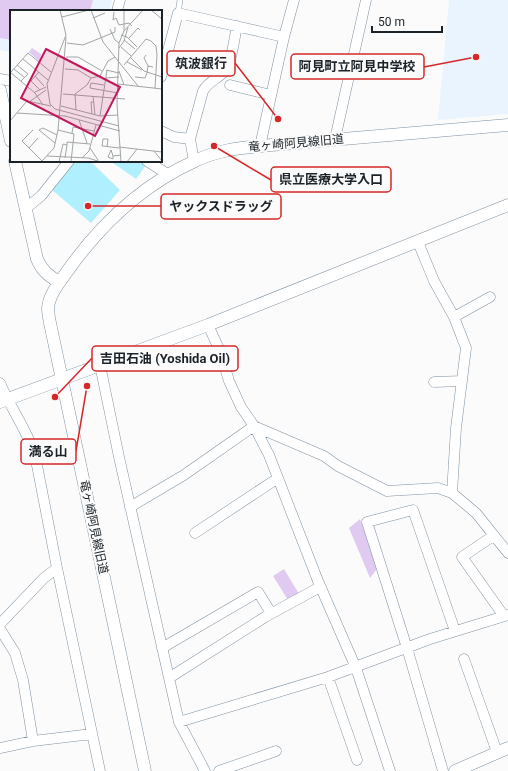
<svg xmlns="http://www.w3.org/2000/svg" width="508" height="771" viewBox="0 0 508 771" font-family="Roboto,'Noto Sans JP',sans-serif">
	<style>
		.built { fill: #e9f4fe }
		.green { fill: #e0caf1 }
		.building { fill: #b0effd }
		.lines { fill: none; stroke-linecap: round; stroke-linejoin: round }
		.service-casing { stroke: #7e91a2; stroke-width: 6 }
		.minor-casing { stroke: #7e91a2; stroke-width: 11 }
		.tertiary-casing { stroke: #7e91a2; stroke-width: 13 }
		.service { stroke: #fff; stroke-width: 5 }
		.minor { stroke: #fff; stroke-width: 10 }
		.tertiary { stroke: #fff; stroke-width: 12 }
		.labels { text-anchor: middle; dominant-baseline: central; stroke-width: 4; stroke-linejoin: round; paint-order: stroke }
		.street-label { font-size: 12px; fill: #1b2329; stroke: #fbfbfb }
		.inset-road { fill: none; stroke: #a1a5a7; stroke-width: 1 }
		.view { fill: #c2185b; fill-opacity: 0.15; stroke: #c2185b; stroke-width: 2 }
		.inset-edge { fill: none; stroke: #1b2329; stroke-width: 2 }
		.leader { fill: none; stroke: #d62828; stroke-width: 1.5 }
		.callout-dot { fill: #d62828; stroke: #fbfbfb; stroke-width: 1.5 }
		.callout { fill: #fbfbfb; stroke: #d62828; stroke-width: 1.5 }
		.callout-label { font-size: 13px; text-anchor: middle; font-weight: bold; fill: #1b2329 }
	</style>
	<rect width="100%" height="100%" fill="#fbfbfb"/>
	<path class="built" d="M0,0H112L110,11H11V52L0,50Z
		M449,0H508V114L438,120Z"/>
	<path class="green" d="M0,0H93L90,11H11V40L0,38Z
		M360,519L377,569L370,578L349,528Z
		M284,569L299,594L288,600L273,576Z"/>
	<path class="building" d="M75,161H90L120,190L91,223L52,190Z
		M110,161H140L146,165L136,179Z"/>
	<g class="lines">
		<defs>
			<path id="service" d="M178,13L180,0"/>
			<path id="minor" d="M117,11L120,0
				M161,77L178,13L284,37
				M0,79L11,81
				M230,85L271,95
				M161,131L174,137L190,139L194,161
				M190,139L203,91C208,82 217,79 224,72C232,63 234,39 237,26
				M335,139L366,0
				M260,146L284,37L294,0
				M147,161L169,175
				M25,209L41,196L69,161
				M418,242L434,281L454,317L466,348L456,428L452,493
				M454,317L490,297
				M208,325L220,351L229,381L241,407L254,426L269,455L318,581L356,668L390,771
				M100,365L119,457L179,722
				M434,382L462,381
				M0,383C10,407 27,430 35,455L57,568L100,771
				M254,426L324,456L338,466L387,491L438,488L452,493L476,513L508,553
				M130,507L184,475L254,426
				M195,533L278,478
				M493,536L462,557L504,616
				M0,624L44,578L57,568
				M0,629L15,653L23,680L33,741
				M162,648L258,592L271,613
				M464,659L497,752
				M328,677L357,760
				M169,678L265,617L320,587
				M0,748L33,741L92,734
				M205,771L179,722L328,677L430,639L508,615
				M219,771L276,751
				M443,771L407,648L367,522L413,510L455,631"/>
			<path id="tertiary" d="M0,90L11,141
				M15,161L37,259C42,271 49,276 59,282
				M0,402L208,325L508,205
				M145,771L50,323C49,318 48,312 48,308C49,295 59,283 66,273C99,226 142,185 195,161C215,151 238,148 260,146L508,125
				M455,771L508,748"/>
		</defs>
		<use href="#service" class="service-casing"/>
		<use href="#minor" class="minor-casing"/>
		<use href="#tertiary" class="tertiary-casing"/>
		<use href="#service" class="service"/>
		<use href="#minor" class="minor"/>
		<use href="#tertiary" class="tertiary"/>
	</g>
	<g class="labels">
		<g class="street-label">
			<text transform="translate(296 143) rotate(-5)">竜ヶ崎阿見線旧道</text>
			<text transform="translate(94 527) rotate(78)">竜ヶ崎阿見線旧道</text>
		</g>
	</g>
	<g transform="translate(10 10)">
		<rect width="152" height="152" fill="#fbfbfb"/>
		<path d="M22,38L31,44L30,52L19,42Z" fill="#e0caf1"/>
		<path class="inset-road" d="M50,0L56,25L37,74L40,94L45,99L109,116M81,0L93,32L128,76M141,0L152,9M104,2L103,10L106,8L109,15L119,13L122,16M52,7L79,0M83,8L95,3M100,19L105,30L109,33M114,21V0M111,25L117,27L127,37M119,28L128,18L130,20M114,30L125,39M57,33L73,35L105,22V17M111,37L121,46M109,38L114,31L118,17M136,45L134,48L138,56M56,47H68L92,61M120,47L134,61L152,67M13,49L38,70M117,52L132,60M7,55L18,64L11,71M114,55L136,29L141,31L146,36L147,45L145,78M4,59L14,67M55,59L68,60L81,68M96,60L109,63M97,60L90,106L108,105M109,61L114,75M0,62L25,83L33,95M1,62L18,43L41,62M29,62L21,71L30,80M137,63L138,56L143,57M25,66L34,76M125,67L135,68L137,63M96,68L109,67M108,74L152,79M94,75L81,73L80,78L108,83M25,82L36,77M53,84L115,89M65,84L77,75L81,68L90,66L98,51L105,47M65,84L66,100M83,86L85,105M19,92L36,80M51,96L90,106M7,103L55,106L110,121M82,104L81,92H84M69,110L77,133M0,111L17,91L41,96M23,120L12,131L32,151M48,120L64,124L61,152M62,123L63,117L84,121M45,133L29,120L33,118L47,125M97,137L98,129H93L92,136H93L109,138M109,137L152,142M19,138L28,128M80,138L88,150M144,141L152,151M37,146L78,148L91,152M103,146V149L98,147L101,140L103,146L111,145M55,148L57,135M72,148L79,141L86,115M31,152L44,138L48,120L56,27M49,152L53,134L57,135V132L80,134M111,152L107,94L109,33L114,21L133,0M117,152L127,139"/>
		<path class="view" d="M36,39L110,77L85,126L11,88Z"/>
		<rect width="152" height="152" class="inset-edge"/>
	</g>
	<path class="leader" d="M278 119L235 63M476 57L424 67M214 146L271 180M88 206L161 206M55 397L92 358M87 386L76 451"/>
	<g class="callout-dot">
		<circle cx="278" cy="119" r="4"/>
		<circle cx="476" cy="57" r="4"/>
		<circle cx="214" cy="146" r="4"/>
		<circle cx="88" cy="206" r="4"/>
		<circle cx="55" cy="397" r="4"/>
		<circle cx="87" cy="386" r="4"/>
	</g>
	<g class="callout">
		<rect x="167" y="51" width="68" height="25" rx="4"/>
		<rect x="291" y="54" width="133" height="25" rx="4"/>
		<rect x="271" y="167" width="120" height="25" rx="4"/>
		<rect x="161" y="194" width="120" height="25" rx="4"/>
		<rect x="92" y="346" width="146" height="25" rx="4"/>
		<rect x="21" y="439" width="55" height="25" rx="4"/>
	</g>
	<g class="callout-label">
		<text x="201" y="68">筑波銀行</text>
		<text x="357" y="71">阿見町立阿見中学校</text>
		<text x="331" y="184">県立医療大学入口</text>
		<text x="221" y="211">ヤックスドラッグ</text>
		<text x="165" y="363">吉田石油 (Yoshida Oil)</text>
		<text x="48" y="456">満る山</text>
	</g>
	<path d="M372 26v6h70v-6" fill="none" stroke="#1b2329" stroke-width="2"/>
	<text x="378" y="26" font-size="12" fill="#1b2329" stroke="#fbfbfb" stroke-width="3" paint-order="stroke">50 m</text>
</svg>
